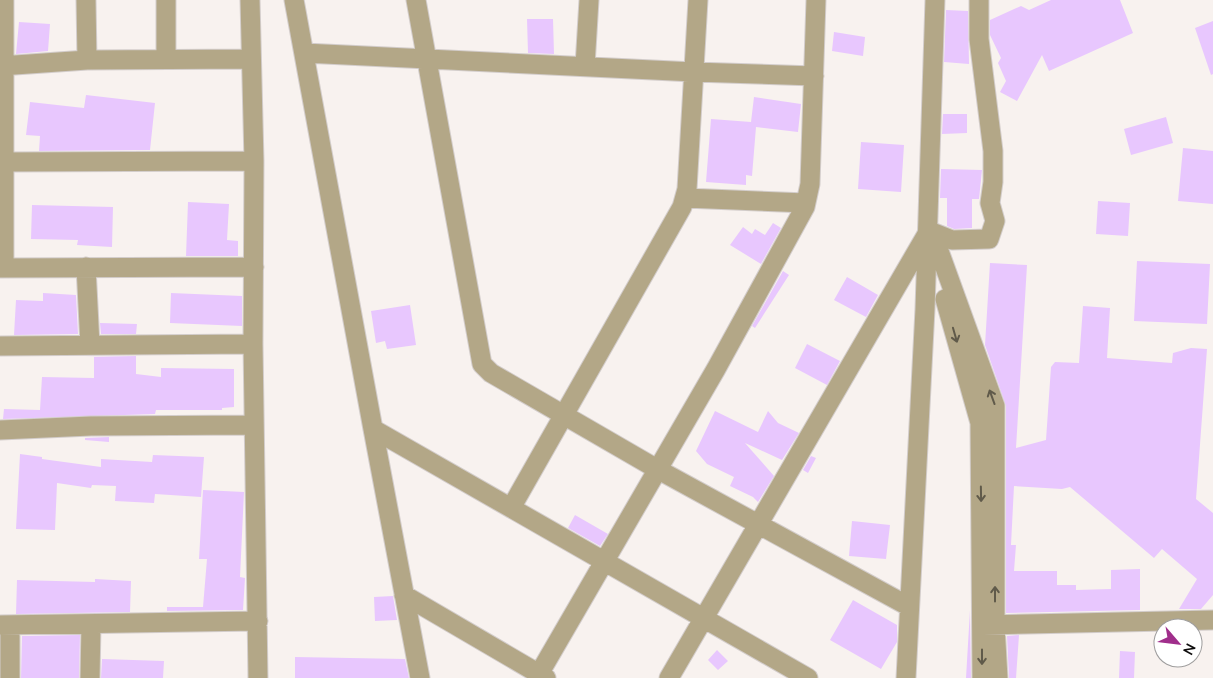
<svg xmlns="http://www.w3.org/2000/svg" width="1213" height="678" viewBox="0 0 1213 678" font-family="'Nunito Sans',sans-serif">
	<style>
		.building { fill: #e8c7fe }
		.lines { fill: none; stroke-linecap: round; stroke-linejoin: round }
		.minor-casing { stroke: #d3cdcb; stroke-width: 21 }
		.minor { stroke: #b3a787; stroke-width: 19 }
		.oneway { stroke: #605a4a }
	</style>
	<rect width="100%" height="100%" fill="#f8f2ef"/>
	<path class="building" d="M1051,0H1120L1133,33L1049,71L1042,55L1017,101L1000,92L1006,81L998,63L1001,58L990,35V20L1021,6L1029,10Z
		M946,10L968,11L969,64L944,62Z
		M527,19H553L554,54L528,53Z
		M1213,21V74L1211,75L1195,28Z
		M19,22L50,24L48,51L16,54Z
		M834,32L865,37L863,56L832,51Z
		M86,95L155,103L150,150L39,151L40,136L26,135L30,102L84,108Z
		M754,97L801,104L798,132L756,127L752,176L746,175V185L706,182L711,119L751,122Z
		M943,114H967V133L942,134Z
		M1166,117L1173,143L1131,155L1124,129Z
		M861,142L904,145L901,192L858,189Z
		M1183,148L1213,151V204L1178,201Z
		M941,169L982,170L979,199H972V228L954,229L947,226V198H940Z
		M1098,201L1130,203L1128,236L1096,234Z
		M188,202L229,204L227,240L238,241V256H186Z
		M32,205L113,207L112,247L77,245L78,240L31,239Z
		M773,223L781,228L761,264L730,245L743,227L752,234L755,229L765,235Z
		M1137,261L1210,264L1207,324L1134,321Z
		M990,263L1027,265L1016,448L1046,440L1051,367L1055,362L1079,363L1083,306L1110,308L1107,358L1172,363L1173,353L1191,348L1207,349L1196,499L1213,513V595L1201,609H1179L1197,579L1162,549L1154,558L1070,487L1062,489L1014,486L1011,545H1016L1014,571H1057V585H1076V590L1111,589V570L1140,569V610L1006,613V406L985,345Z
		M783,271L789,275L755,328L752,326Z
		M847,277L878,295L866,317L834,300Z
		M43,293L76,295L78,334L14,335L16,300L43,301Z
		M171,293L242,296V326L170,323Z
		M410,305L416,345L387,349L385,341L376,343L371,311Z
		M100,323L137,324L136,334H101Z
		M807,344L840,361L827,385L795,368Z
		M136,356V374L161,377V368L234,369V407L222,408V410H156L155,414L3,419L4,409L40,410L42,377L94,378V357H85Z
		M715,411L758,432L768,411L778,423L799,433L782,460L745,443L774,476L758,502L753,497L730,486L734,477L707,464L696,451Z
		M109,437V442L85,440V438Z
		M20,454L42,457V459L101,467V459L152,462L153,455L204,457L201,497L155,494L154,503L115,501L116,486L92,485L91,488L57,483L55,530L16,529Z
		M811,456L816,458L808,473L803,470Z
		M203,490L244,492L240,577L245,578L243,610L167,611V607H203L207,559H199Z
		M575,515L608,534L600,546L568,528Z
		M852,521L890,525L886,559L849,556Z
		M95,579L131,581L130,612L16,614L17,580L95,582Z
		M393,596L397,620L375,621L374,597Z
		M853,600L897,625V642L881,669L830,640Z
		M970,610L971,678H966Z
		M80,635L79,678H21L22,636Z
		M1019,635L1016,678H1009L1007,636Z
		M717,650L728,661L718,670L708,660Z
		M1120,651L1135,652L1134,678H1119Z
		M295,657L405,659L409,678H295Z
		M102,659L164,661L163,678H101Z"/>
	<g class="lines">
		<defs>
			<path id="minor" d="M86,0L87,60
				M166,0V59
				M250,0L254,161L253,344L258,678
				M294,0L373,429L808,678
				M416,0L482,364L491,373L657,469L908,606
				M304,53L694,72L814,76
				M0,66L87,60L250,59
				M585,66L589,0
				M4,162L254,161
				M685,198L806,203
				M927,233L932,232L952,240L989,239L995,221L990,203L993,182V151L979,39V0
				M86,267L90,345
				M0,268L254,267
				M4,268V0
				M945,299L980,423L982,678
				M0,346L253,344
				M373,429L420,678
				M0,430L91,426L254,425
				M511,508L682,207L687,189L698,0
				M404,595L546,678
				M0,625L258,621
				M10,625V678
				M983,625L1213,620
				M539,674L716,369L805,207L810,184L816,0
				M90,678L91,625
				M669,678L927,234L939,251L995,406V625L998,678
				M906,678L925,309L935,0"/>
		</defs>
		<use href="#minor" class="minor-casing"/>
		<use href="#minor" class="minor"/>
	</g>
	<defs><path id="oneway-shaft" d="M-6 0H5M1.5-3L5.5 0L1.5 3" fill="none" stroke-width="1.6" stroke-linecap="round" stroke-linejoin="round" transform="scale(1.25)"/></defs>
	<g class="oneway">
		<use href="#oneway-shaft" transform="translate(955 335) rotate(74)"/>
		<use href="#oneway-shaft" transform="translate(992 397) rotate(-110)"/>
		<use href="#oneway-shaft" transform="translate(981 494) rotate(89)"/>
		<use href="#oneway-shaft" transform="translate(995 594) rotate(-90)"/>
		<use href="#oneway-shaft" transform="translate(982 657) rotate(90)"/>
	</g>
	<g transform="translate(1178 643) rotate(118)"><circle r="24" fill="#ffffff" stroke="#9f9e9e"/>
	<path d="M0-4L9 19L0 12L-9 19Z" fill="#a02e8b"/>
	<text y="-8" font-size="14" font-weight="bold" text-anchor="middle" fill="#0e0c0c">N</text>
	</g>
</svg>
